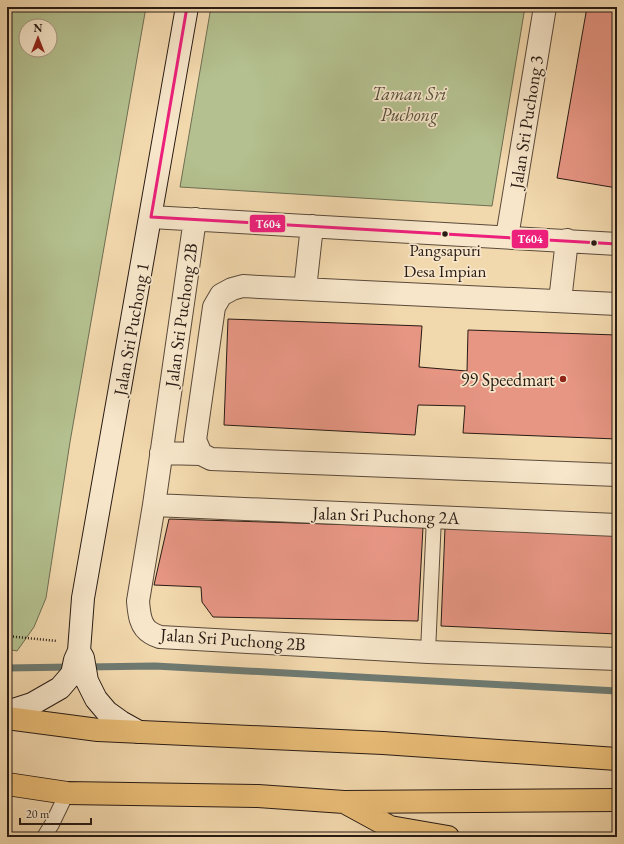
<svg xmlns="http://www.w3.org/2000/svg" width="624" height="844" viewBox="0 0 624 844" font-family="'EB Garamond',serif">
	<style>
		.green { fill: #b4c08f; stroke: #6e6e52; fill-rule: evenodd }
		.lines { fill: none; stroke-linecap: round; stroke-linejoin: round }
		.stream { stroke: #6e7a72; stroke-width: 7 }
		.building { fill: #e79684; stroke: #281b14 }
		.lane-casing { stroke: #5a4a3a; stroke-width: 16 }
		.street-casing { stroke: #5a4a3a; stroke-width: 24 }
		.secondary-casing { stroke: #281b14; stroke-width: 24 }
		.highway-casing { stroke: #281b14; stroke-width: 24 }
		.path { stroke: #281b14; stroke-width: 2.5; stroke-dasharray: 1 2; stroke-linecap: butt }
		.lane { stroke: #f7e6ca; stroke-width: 14 }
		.street { stroke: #f7e6ca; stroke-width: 22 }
		.secondary { stroke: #f7e6ca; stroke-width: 22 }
		.highway { stroke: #e9bc76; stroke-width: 22 }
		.bus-1-casing { stroke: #f7e6ca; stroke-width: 6 }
		.bus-1 { stroke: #ed207b; stroke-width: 3 }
		.bus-dot { fill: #281b14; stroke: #f7e6ca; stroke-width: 1.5 }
		.poi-dot { fill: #8f2418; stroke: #f7e6ca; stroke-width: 1.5 }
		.labels { text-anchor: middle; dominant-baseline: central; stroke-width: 3.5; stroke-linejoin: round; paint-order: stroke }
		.bus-label { font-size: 17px; fill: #281b14; stroke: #f7e6ca }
		.park-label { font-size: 18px; font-style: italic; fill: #524d39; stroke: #f7e6ca }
		.street-label { font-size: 18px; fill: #281b14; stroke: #f7e6ca }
		.poi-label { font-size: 18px; fill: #281b14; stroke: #f7e6ca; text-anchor: end }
		.line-badge { stroke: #f7e6ca; stroke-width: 1.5 }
		.badge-label { font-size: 11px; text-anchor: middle; font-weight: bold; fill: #fff }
	</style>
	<rect width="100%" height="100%" fill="#f2d8ad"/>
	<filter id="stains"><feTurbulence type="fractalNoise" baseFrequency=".005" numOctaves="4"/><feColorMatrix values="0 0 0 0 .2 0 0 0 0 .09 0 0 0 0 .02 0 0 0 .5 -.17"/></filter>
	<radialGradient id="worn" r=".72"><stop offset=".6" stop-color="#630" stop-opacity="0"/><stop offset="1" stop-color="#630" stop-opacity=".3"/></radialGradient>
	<path class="green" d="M7,7H146L70,442L46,598L34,627L17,651L7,649ZM26,26H50V50H26Z
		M211,7H525L492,206L180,187Z"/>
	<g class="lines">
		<path class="stream" d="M86,667L155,666L617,691
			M7,668L72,667"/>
	</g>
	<path class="building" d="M587,7H617V188L557,178Z
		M228,319L422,326L419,367L467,371L468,330L617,335V439L463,433L465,406L418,405L415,435L224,425Z
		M169,519L423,527L418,621L213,617L202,602L201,587L154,585Z
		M445,528L617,535V634L441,626Z"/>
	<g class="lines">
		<defs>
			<path id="lane" d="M428,652L434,517
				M44,837L52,824L67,793"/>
			<path id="street" d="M151,217L617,244
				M195,219L154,505L138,601C139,613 140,627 151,633C154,635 157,636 160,637L428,652L617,659
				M507,237L545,7
				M305,289L312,226
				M560,301L567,240
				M617,304L260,287L243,286L232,289L221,295L214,307L195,440L201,454L211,459L617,475
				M161,453L201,454
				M154,505L617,525"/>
			<path id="secondary" d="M79,651L83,658L87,681L96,699L107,712L121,722L139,732
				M7,712L32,704L60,688L72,674L75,660L79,651L83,598L187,7"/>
			<path id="highway" d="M7,718L98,730L383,743L617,759
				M7,784L67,793L258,796L344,802L617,800
				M346,803L390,827L448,837"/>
		</defs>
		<use href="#lane" class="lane-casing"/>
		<use href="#street" class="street-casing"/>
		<use href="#secondary" class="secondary-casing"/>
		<use href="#highway" class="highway-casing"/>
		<path class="path" d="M7,636L57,641"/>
		<use href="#lane" class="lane"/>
		<use href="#street" class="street"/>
		<use href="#secondary" class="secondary"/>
		<use href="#highway" class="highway"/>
		<defs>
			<path id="bus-1" d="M151,217L617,244
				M151,217L187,7"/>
		</defs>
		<use href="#bus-1" class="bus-1-casing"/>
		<use href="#bus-1" class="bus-1"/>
	</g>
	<g class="bus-dot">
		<circle cx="445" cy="234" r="3.5"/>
		<circle cx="594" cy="243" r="3.5"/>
	</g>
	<circle class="poi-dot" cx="563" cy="379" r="4"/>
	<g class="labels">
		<g class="bus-label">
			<text x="445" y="250">Pangsapuri<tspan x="445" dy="21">Desa Impian</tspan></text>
		</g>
		<g class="park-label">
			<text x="409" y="93">Taman Sri<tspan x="409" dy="21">Puchong</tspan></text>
		</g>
		<g class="street-label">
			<text transform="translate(526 122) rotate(-81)">Jalan Sri Puchong 3</text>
			<text transform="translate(181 315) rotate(-82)">Jalan Sri Puchong 2B</text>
			<text transform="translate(131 329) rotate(-80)">Jalan Sri Puchong 1</text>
			<text transform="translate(386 515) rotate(2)">Jalan Sri Puchong 2A</text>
			<text transform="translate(233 639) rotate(4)">Jalan Sri Puchong 2B</text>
		</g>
		<g class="poi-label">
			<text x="555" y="379">99 Speedmart</text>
		</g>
	</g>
	<g class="line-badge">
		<rect x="249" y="214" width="37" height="19" rx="4" fill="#ed207b"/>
		<rect x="511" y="229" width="38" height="20" rx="4" fill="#ed207b"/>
	</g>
	<g class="badge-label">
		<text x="268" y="228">T604</text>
		<text x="530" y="243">T604</text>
	</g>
	<rect width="624" height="844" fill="none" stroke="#f2d8ad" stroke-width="24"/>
	<rect x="8" y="8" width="608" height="828" fill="none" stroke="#281b14" stroke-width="2"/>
	<rect x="12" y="12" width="600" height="820" fill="none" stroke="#281b14"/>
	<g transform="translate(38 38)"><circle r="19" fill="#f7e6ca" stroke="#a49581"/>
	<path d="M0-3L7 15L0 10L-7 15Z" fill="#8f2418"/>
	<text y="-6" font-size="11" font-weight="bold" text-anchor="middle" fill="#281b14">N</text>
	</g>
	<path d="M20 818v6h71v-6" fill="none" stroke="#281b14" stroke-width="2"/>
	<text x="26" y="818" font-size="12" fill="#281b14" stroke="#f7e6ca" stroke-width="3" paint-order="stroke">20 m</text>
	<rect width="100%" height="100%" filter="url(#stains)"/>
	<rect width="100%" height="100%" fill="url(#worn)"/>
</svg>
